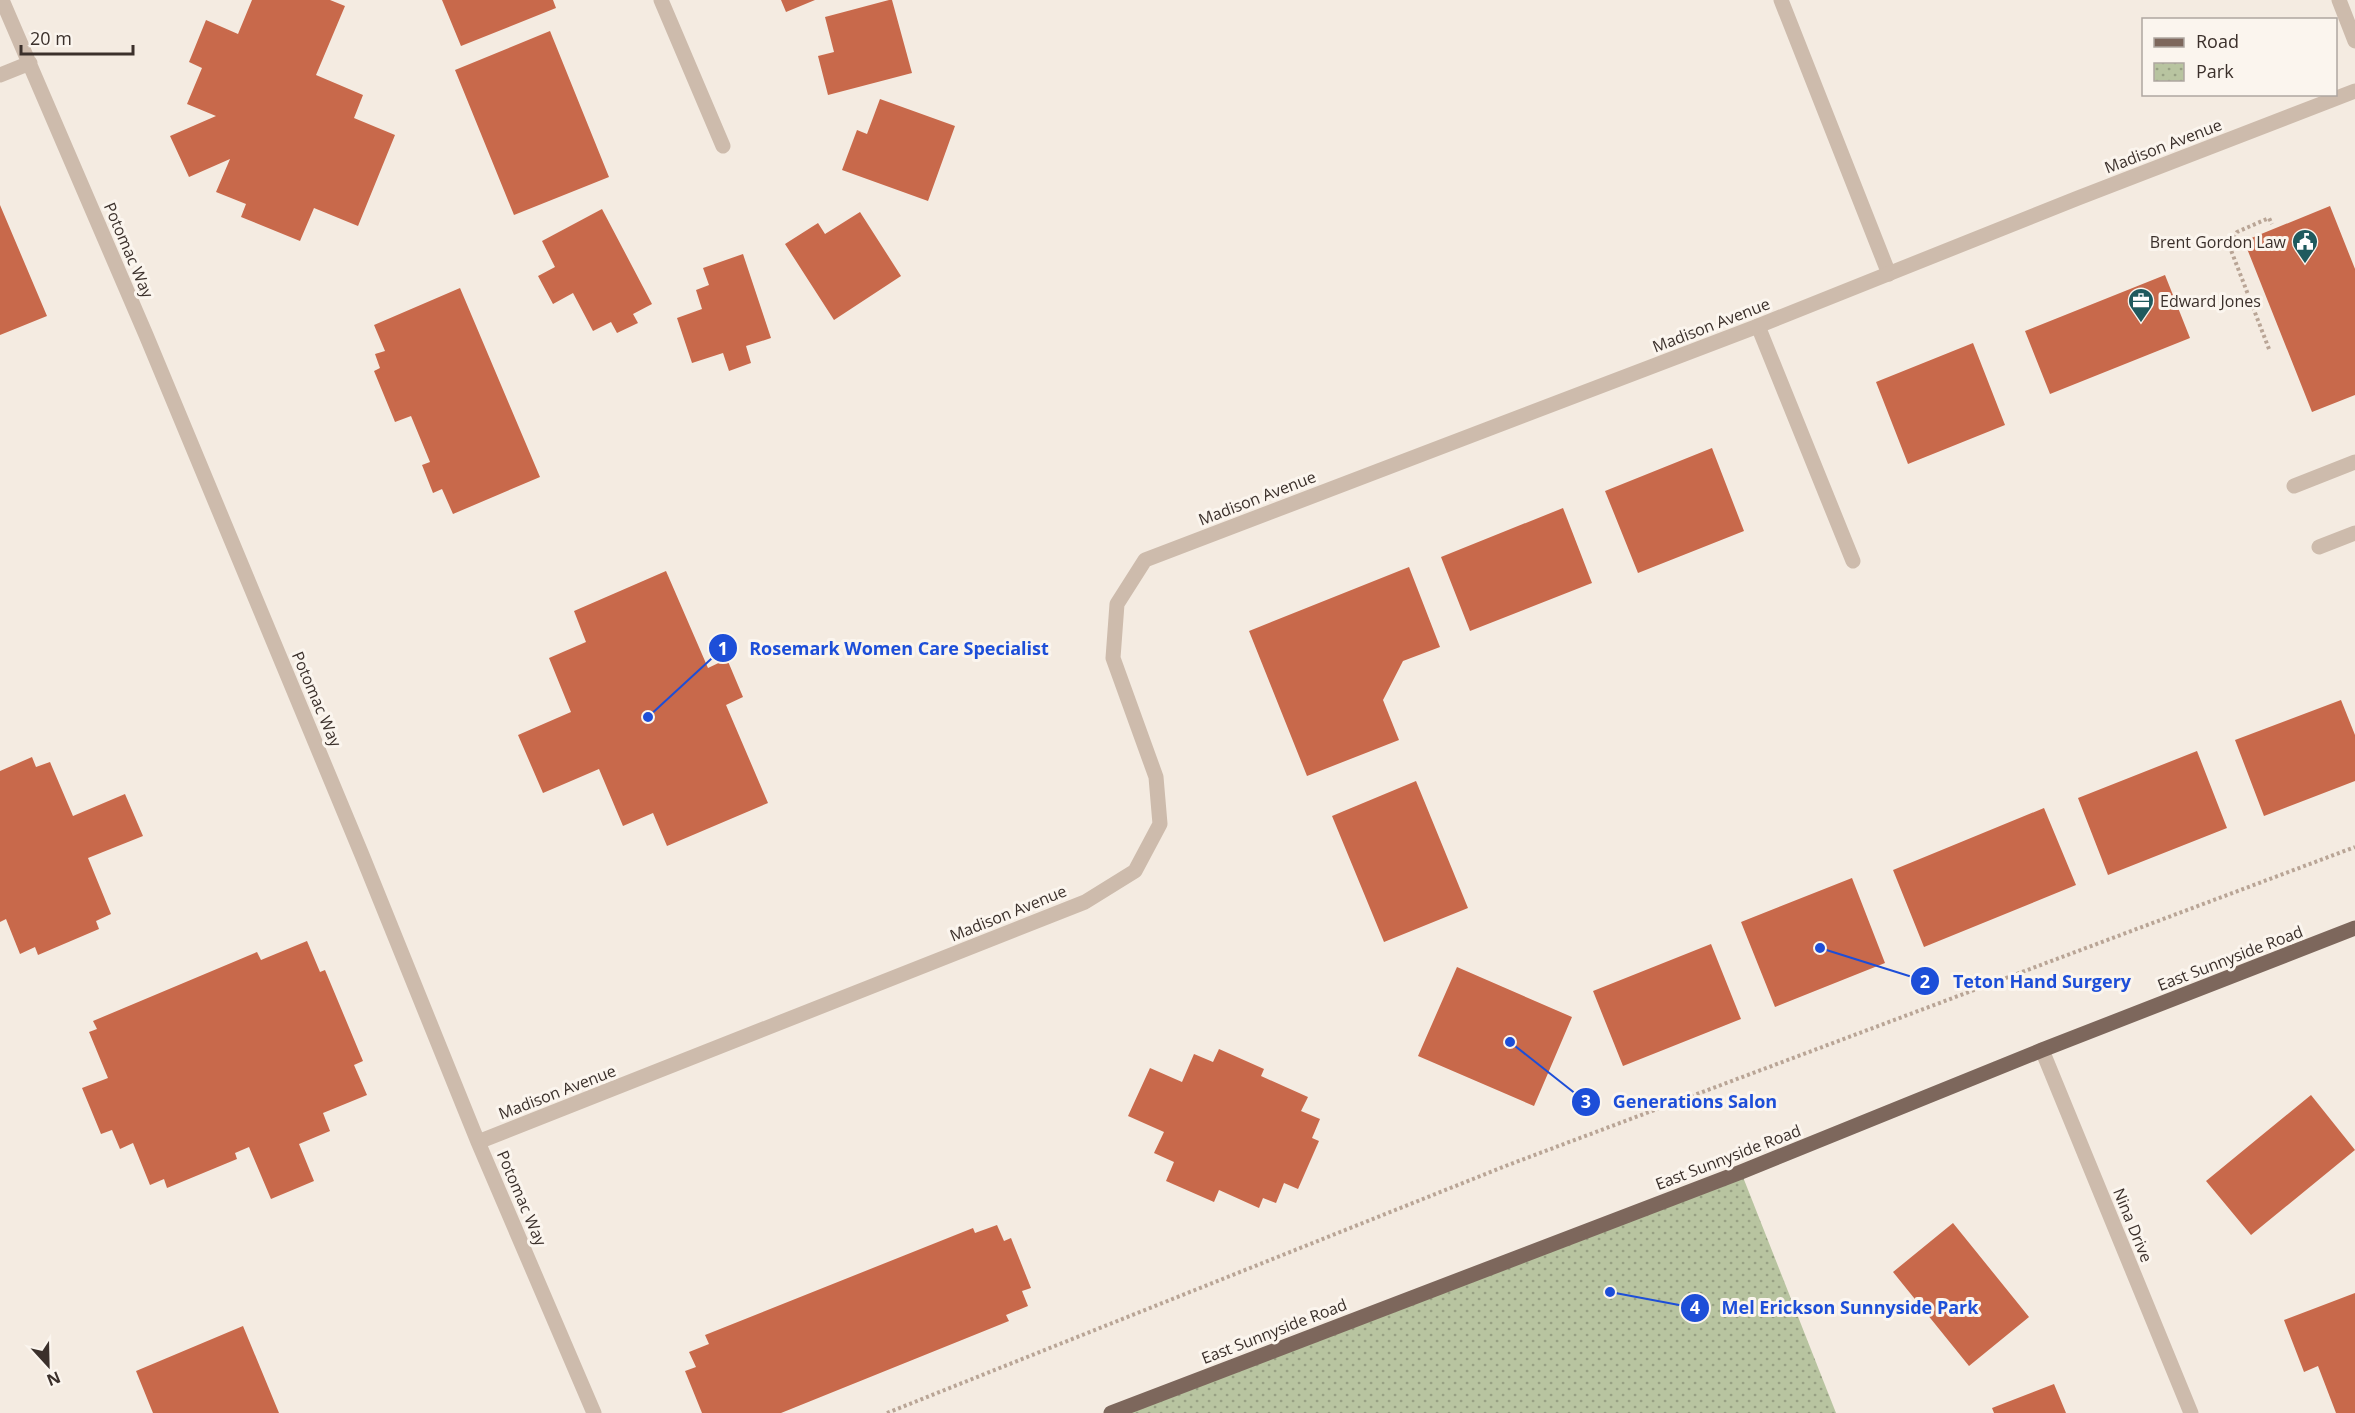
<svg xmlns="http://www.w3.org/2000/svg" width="2355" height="1413" viewBox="0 0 2355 1413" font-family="'Open Sans',sans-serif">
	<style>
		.park { fill: url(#park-dots) }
		.building { fill: #c8694b }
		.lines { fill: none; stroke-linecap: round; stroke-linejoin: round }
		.path { stroke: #b9a596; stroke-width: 4; stroke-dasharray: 3 3; stroke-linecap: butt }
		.lane { stroke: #cdbbac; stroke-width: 15 }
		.street { stroke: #cdbbac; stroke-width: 15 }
		.primary { stroke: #7d675c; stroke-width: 15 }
		.labels { text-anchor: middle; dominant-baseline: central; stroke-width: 6; stroke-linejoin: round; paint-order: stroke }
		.street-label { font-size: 16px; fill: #3b302b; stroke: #fbf5ee }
		.poi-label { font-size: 16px; fill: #3b302b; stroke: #fbf5ee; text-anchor: end }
		.leader { fill: none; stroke: #1d4ed8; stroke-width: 2 }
		.callout-dot { fill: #1d4ed8; stroke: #fbf5ee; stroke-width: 2 }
		.mark-label { font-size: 18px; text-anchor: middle; font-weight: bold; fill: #fff }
		.callout-label { font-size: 18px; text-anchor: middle; font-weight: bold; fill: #1d4ed8; stroke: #fbf5ee; stroke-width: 6; stroke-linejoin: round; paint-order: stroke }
	</style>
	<defs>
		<pattern id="park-dots" width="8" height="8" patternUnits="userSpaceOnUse" patternTransform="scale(1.5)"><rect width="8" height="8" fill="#b8c4a0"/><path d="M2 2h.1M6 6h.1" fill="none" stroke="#97a083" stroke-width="1.8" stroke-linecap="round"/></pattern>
	</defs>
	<rect width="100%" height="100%" fill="#f4ebe1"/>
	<path class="park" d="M1741,1172L1836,1413H1120Z"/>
	<path class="building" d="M252,0H330L345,6L316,75L363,95L354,118L395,135L358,226L314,208L300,241L241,217L246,204L216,192L230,159L189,177L170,136L216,116L187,104L202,68L189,62L206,20L238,34Z
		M442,0H553L556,8L461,46Z
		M781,0H815L786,12Z
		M889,0H892L912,73L828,95L818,56L834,52L825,17Z
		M550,31L609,177L514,215L455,70Z
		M880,99L955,126L928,201L842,170L857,130L867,134Z
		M0,205L47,316L0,335Z
		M2330,206L2355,269V395L2312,412L2244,241Z
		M602,209L652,304L633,314L638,323L617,333L611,322L593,331L573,293L553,304L538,276L555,267L542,241Z
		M860,212L901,276L834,320L785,244L818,223L825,234Z
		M743,254L771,338L746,346L751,363L729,371L723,353L692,363L677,318L702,309L696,290L709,285L703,268Z
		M2165,275L2190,338L2050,394L2025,331Z
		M460,288L540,477L453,514L442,489L433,493L422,465L430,462L411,416L395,422L374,371L380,368L375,354L385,351L374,325Z
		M1973,343L2005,425L1908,464L1876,382Z
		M1712,448L1744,531L1638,573L1605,491Z
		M1563,508L1592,583L1470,631L1441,557Z
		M1409,567L1440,647L1403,661L1383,700L1399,740L1307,776L1249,631Z
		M666,571L708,668L727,659L743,697L726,705L768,803L667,846L653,813L623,826L599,769L543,793L518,735L571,712L549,658L586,642L574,611Z
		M2341,700L2355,735V781L2264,816L2235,740Z
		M2197,751L2227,828L2108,875L2078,798Z
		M32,757L36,767L50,762L73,816L125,794L143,836L88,858L111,914L96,921L99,929L38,955L35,947L20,954L6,919L0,922V771Z
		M1416,781L1468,908L1384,942L1332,816Z
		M2044,808L2076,885L1924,947L1893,870Z
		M1852,878L1885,963L1775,1007L1741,922Z
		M307,941L320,972L325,970L363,1061L354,1065L367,1095L323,1113L330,1131L299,1144L314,1181L271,1199L249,1147L235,1153L237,1159L167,1188L164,1179L150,1185L133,1143L120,1149L112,1130L101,1134L82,1088L108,1078L89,1032L97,1029L93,1021L257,952L261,960Z
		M1711,944L1741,1019L1623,1066L1593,991Z
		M1457,967L1572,1017L1534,1106L1418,1056Z
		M1219,1049L1264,1069L1261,1076L1308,1097L1301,1111L1320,1119L1312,1138L1319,1141L1298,1189L1284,1183L1276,1203L1263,1198L1259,1208L1219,1190L1214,1202L1166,1181L1174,1162L1154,1153L1164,1132L1128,1116L1150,1068L1182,1082L1194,1054L1213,1062Z
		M2311,1095L2355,1150L2251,1235L2206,1181Z
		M1953,1223L2029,1317L1969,1366L1893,1272Z
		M997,1225L1004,1241L1011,1238L1031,1288L1022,1291L1028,1306L1006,1315L1009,1321L781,1413H702L685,1371L696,1367L689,1352L709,1344L705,1335L973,1228L975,1233Z
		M2355,1293V1413H2336L2318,1366L2304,1372L2284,1320Z
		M243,1326L279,1413H153L136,1371Z
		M2054,1384L2066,1413H1994L1992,1408Z"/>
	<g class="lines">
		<path class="path" d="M2269,349L2229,245L2237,232L2269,218L2272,224
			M887,1413L1508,1165L2355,847"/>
		<path class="lane" d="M1781,0L1889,274
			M1758,326L1853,561
			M2294,486L2355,462
			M2319,547L2355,533"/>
		<path class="street" d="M2,0L146,335L362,855L478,1142L594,1413
			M661,0L723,146
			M2339,0L2355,41
			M0,75L30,63
			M2042,1050L2191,1413
			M478,1142L1085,902L1135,871L1160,824L1156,777L1113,658L1117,604L1145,560L1758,326L2078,198L2355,91"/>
		<path class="primary" d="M1111,1413L1741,1172L2042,1050L2355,928"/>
	</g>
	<defs>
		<symbol id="civic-pin" viewBox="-11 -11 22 30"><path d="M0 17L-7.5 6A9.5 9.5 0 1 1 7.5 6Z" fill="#1f5a5e" stroke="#fbf5ee"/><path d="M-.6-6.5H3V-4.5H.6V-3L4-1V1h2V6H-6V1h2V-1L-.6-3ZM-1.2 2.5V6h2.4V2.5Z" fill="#fff"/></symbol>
		<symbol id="office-pin" viewBox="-11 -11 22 30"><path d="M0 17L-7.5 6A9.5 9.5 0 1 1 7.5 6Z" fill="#1f5a5e" stroke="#fbf5ee"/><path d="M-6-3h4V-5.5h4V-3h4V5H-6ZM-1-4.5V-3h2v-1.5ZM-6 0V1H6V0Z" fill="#fff"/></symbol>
	</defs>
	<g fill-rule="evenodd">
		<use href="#civic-pin" x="2290" y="227" width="30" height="40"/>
		<use href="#office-pin" x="2126" y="286" width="30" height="40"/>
	</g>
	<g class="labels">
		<g class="street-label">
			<text transform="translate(2163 146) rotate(-21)">Madison Avenue</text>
			<text transform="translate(129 250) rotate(67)">Potomac Way</text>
			<text transform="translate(1711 325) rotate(-21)">Madison Avenue</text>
			<text transform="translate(1257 498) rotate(-21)">Madison Avenue</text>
			<text transform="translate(317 699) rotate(67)">Potomac Way</text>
			<text transform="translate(1008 913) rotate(-22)">Madison Avenue</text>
			<text transform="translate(2230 958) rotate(-21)">East Sunnyside Road</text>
			<text transform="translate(557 1092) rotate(-21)">Madison Avenue</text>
			<text transform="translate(1728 1157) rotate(-21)">East Sunnyside Road</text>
			<text transform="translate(522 1198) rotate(67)">Potomac Way</text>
			<text transform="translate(2133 1225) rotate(68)">Nina Drive</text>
			<text transform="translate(1274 1331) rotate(-21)">East Sunnyside Road</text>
		</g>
		<g class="poi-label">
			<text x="2286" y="242">Brent Gordon Law</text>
			<text x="2160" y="301" text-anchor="start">Edward Jones</text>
		</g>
	</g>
	<path class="leader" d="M648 717L723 648M1820 948L1925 981M1510 1042L1586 1102M1610 1292L1695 1308"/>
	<g class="callout-dot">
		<circle cx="648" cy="717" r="6"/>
		<circle cx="1820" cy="948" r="6"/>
		<circle cx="1510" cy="1042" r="6"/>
		<circle cx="1610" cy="1292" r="6"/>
		<circle cx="723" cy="648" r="15"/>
		<circle cx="1925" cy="981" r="15"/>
		<circle cx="1586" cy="1102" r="15"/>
		<circle cx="1695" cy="1308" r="15"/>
	</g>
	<g class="mark-label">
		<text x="723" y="655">1</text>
		<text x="1925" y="988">2</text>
		<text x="1586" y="1108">3</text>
		<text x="1695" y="1314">4</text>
	</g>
	<g class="callout-label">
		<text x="899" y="655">Rosemark Women Care Specialist</text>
		<text x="2042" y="988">Teton Hand Surgery</text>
		<text x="1695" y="1108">Generations Salon</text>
		<text x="1850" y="1314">Mel Erickson Sunnyside Park</text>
	</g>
	<rect x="2142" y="18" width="195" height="78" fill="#fbf5ee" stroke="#aea6a0" stroke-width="1.5"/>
	<rect x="2154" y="38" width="30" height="9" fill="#7d675c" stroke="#aea6a0" stroke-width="1.5"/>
	<text x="2196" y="48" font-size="18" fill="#3b302b">Road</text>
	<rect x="2154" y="63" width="30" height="18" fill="url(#park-dots)" stroke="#aea6a0" stroke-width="1.5"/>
	<text x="2196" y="78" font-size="18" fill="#3b302b">Park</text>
	<g transform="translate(48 1365) rotate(158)" stroke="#fbf5ee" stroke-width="4.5" paint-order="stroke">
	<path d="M0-4.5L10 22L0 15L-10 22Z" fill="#3b302b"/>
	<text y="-9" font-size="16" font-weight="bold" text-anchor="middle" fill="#3b302b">N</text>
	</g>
	<path d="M21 45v9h112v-9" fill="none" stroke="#3b302b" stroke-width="3"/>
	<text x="30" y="45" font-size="18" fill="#3b302b" stroke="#fbf5ee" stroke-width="4.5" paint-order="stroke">20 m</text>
</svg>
